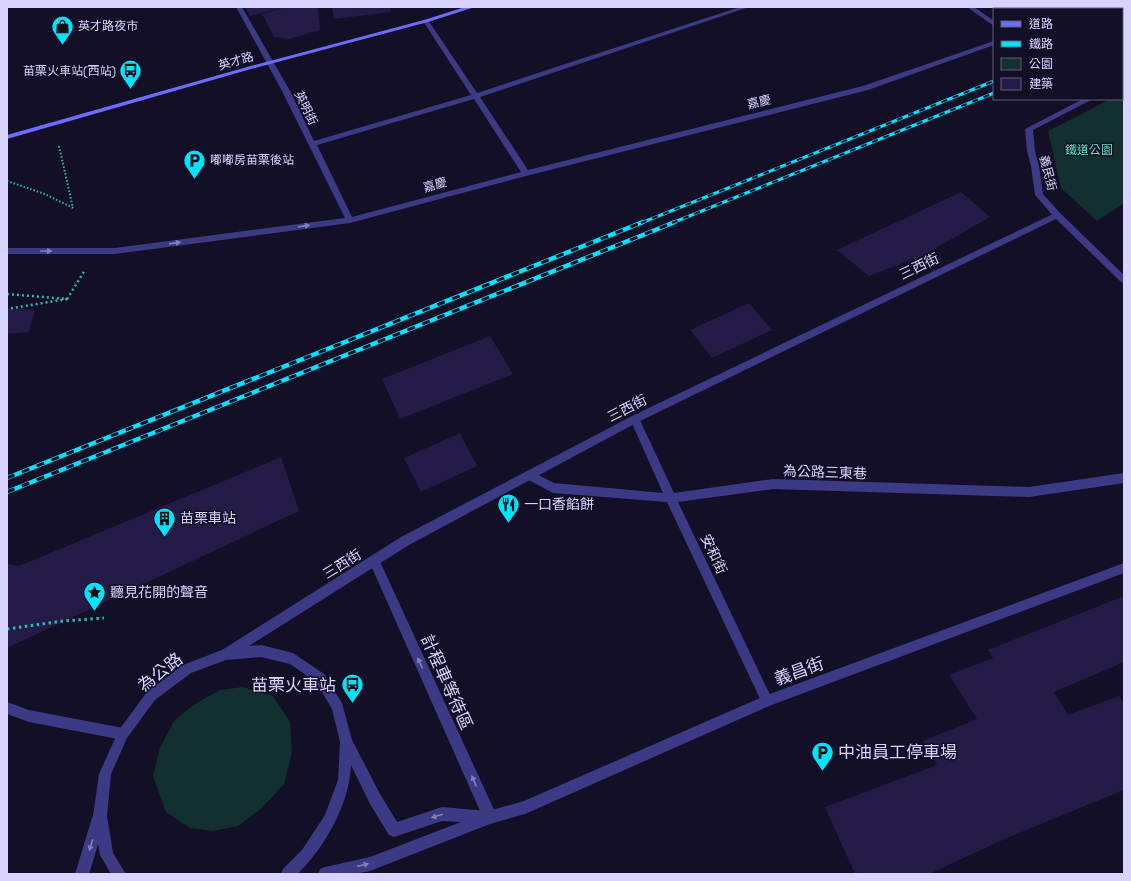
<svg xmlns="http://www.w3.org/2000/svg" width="1131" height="881" viewBox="0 0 1131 881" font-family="'Space Grotesk','Noto Sans TC',sans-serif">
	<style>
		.green { fill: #12302f }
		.building { fill: #241b47 }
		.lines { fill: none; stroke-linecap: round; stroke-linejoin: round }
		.path-far2 { stroke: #2fb8b0; stroke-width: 2; stroke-dasharray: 1.5 2; stroke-linecap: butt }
		.path-far1 { stroke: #2fb8b0; stroke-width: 2.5; stroke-dasharray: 2 3; stroke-linecap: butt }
		.path { stroke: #2fb8b0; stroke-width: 3; stroke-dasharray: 2.5 3.5; stroke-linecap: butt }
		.lane { fill: #3d3a85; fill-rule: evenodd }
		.street { fill: #3d3a85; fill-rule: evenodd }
		.secondary { fill: #6f6bff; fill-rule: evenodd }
		.rail-far1-casing { stroke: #00e5ff; stroke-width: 3 }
		.rail-casing { stroke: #00e5ff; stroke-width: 4.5 }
		.rail-far1 { stroke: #130f26; stroke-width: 2; stroke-dasharray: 6; stroke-linecap: butt }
		.rail { stroke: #130f26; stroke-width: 3; stroke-dasharray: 8; stroke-linecap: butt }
		.oneway { fill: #837fbc }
		.labels { text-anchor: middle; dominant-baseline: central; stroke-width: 3; stroke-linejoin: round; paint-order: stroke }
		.far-poi-label { font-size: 12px; fill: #d9d4ff; stroke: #130f26; text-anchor: start }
		.far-street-label { font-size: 12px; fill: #d9d4ff; stroke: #130f26 }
		.far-park-label { font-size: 12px; fill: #5fe0c0; stroke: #130f26 }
		.street-label { font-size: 14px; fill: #d9d4ff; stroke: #130f26 }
		.poi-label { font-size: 14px; fill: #d9d4ff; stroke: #130f26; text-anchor: start }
		.near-street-label { font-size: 17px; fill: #d9d4ff; stroke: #130f26 }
		.near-poi-label { font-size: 17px; fill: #d9d4ff; stroke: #130f26; text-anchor: end }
	</style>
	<rect width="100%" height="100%" fill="#130f26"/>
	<path class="green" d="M1124,93V203L1097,221L1061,188L1048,131L1111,99H1122V94Z
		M243,687L273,696L290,722L292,752L284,784L262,808L238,826L213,831L190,828L166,812L153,776L160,748L174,721L193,705L220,690Z"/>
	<path class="building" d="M245,7H318L320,30L290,39L274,37L262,14L282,8L250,16Z
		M332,7H390L391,12L334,19Z
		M961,192L990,217L922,256L869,276L837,250Z
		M749,303L772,330L712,358L690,330Z
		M7,308L35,310L29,332L7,334Z
		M490,336L513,374L400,419L382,379Z
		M460,433L477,466L421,492L404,458Z
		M281,457L299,511L7,648V564L19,566Z
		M1124,596V662L1054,692L1068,715L1119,696L1124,703V790L1009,837L929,874H855L825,807L937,765L923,741L977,719L949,675L993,658L988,650Z"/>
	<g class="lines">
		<path class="path-far2" d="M59,146L73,208
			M7,181L45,194L73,208"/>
		<path class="path-far1" d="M7,294L67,299L7,309
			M67,299L85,270"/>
		<path class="path" d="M7,629L63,621L104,618"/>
		<path class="lane" d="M1096,7H1102L1101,9H1095Z
			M1122,80H1124V85H1122Z
			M1083,99H1093L1033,130L1035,151L1039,166L1043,194L1060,213L1061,215L1057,218L1054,217L1035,195L1031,166L1027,151L1025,129Z
			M635,415L638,416L674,493L773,479L1029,487L1124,473V483L1029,497L773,489L678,502L771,697L773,701L771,705L767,707L763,705L667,502L553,493L525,478L524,475L525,472L529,470L554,483L663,493L630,419L632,416Z
			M374,556L378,557L495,812L497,817L495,822L490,824L485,822L369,561L370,557Z
			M7,702L29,710L123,728L127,730L129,734L127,738L123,740L29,722L7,714Z
			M99,811L104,813L106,818L89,874H75L92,818L94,813Z"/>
		<path class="street" d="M236,7H242L290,91L314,141L471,95L423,21L424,20H428L477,93L740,7H749L480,97L528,170L863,86L994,41V45L868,90L526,176L350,223L115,254H7V248H115L345,218L282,91ZM474,99L521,172L352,217L317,145Z
			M967,7H974L994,21V26Z
			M1057,212L1060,213L1124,275V283L1121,282L1056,219L638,422L409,545L249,646L261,645L293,653L324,674L342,703L352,740L380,794L397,822L442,807L488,811L524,801L767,695L1124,563V573L769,706L525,814L490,824L370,871L355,874H318L320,869L325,867L370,857L461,822L442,821L394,837L389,835L370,804L351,765C349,806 325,846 298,874H281L283,869L302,850L325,815L338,780L340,742L332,709L316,682L290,664L261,657L226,660L191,673L155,700L127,738L111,774L107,816L113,853L126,874H111L100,855L93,816L99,774L119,730L147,692L183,665L222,650L401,537L632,416Z"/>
		<path class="secondary" d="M465,7H475L428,22L251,69L7,139V135L247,67L424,20Z"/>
		<defs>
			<path id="rail-far1" d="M1122,30L1124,29
				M1122,41L1124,40
				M641,223L994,81
				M672,223L994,93"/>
			<path id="rail" d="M7,478L643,222
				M7,492L675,222"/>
		</defs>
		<use href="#rail-far1" class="rail-far1-casing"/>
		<use href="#rail" class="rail-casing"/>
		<use href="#rail-far1" class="rail-far1"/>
		<use href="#rail" class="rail"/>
	</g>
	<defs><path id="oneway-solid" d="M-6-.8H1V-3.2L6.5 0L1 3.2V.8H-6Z"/></defs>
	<g class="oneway">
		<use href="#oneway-solid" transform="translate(304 226) rotate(-8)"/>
		<use href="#oneway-solid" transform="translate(175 243) rotate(-8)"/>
		<use href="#oneway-solid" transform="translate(46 251)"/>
		<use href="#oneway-solid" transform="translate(420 663) rotate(-114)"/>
		<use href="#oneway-solid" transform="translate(474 781) rotate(-114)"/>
		<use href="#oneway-solid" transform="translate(437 816) rotate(164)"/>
		<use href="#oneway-solid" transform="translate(91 845) rotate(107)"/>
		<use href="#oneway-solid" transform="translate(363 865) rotate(-13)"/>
	</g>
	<defs>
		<symbol id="shop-pin" viewBox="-11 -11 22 30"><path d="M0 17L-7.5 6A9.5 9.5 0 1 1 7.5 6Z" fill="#00e5ff" stroke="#130f26"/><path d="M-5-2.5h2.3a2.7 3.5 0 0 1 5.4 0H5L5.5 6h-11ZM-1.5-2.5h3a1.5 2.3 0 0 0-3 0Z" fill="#111"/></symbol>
		<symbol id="bus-pin" viewBox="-11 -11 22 30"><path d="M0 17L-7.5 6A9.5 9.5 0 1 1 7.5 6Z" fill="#00e5ff" stroke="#130f26"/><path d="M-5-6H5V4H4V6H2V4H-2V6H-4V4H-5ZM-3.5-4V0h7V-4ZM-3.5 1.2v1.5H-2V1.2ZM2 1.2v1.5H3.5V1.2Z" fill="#111"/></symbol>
		<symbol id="parking-pin" viewBox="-11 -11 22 30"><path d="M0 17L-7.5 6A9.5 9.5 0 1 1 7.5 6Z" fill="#00e5ff" stroke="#130f26"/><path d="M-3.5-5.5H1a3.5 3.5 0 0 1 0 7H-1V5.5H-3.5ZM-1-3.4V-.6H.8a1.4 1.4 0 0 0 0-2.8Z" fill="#111"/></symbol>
		<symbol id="restaurant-pin" viewBox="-11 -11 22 30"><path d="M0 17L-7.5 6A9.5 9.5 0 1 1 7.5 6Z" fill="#00e5ff" stroke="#130f26"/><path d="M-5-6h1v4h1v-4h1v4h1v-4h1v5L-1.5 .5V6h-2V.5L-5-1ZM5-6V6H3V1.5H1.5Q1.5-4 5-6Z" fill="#111"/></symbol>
		<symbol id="building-pin" viewBox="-11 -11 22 30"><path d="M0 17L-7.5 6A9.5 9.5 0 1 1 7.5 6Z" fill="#00e5ff" stroke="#130f26"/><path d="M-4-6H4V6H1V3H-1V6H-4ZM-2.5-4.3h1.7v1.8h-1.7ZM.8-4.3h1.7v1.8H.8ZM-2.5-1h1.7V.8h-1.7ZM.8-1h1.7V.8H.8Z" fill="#111"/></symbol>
		<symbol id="sight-pin" viewBox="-11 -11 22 30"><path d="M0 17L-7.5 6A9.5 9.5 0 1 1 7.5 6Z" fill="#00e5ff" stroke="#130f26"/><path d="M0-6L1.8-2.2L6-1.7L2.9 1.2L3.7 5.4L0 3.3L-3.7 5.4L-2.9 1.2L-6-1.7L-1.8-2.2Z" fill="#111"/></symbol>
	</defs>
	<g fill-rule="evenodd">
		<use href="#shop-pin" x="50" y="14" width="25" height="34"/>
		<use href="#bus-pin" x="118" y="58" width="25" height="34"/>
		<use href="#parking-pin" x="182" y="148" width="25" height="34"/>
		<use href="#restaurant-pin" x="496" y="492" width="25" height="34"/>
		<use href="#building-pin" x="152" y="506" width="25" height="34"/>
		<use href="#sight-pin" x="82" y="580" width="25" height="34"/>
		<use href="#bus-pin" x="340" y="672" width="25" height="34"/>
		<use href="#parking-pin" x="810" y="740" width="25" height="34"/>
	</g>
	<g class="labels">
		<g class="far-poi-label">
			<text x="78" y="26">英才路夜市</text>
			<text x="116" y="71" text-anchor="end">苗栗火車站(西站)</text>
			<text x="210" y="160">嘟嘟房苗栗後站</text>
		</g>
		<g class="far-street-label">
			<text transform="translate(236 61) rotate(-16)">英才路</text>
			<text transform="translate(759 102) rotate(-14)">嘉慶</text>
			<text transform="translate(306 108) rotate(64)">英明街</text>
			<text transform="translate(1048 173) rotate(76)">義民街</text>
			<text transform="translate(435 185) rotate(-15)">嘉慶</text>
		</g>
		<g class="far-park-label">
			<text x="1089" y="150">鐵道公園</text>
		</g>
		<g class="street-label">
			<text transform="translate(919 266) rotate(-26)">三西街</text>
			<text transform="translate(627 408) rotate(-27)">三西街</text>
			<text transform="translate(825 472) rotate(2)">為公路三東巷</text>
			<text transform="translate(714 554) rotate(65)">安和街</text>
			<text transform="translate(342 564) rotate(-32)">三西街</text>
		</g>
		<g class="poi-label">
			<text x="524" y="504">一口香餡餅</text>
			<text x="180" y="518">苗栗車站</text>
			<text x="110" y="592">聽見花開的聲音</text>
		</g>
		<g class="near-street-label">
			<text transform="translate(799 671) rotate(-20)">義昌街</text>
			<text transform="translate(160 672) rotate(-38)">為公路</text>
			<text transform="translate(447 682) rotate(66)">計程車等待區</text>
		</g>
		<g class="near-poi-label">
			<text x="336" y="685">苗栗火車站</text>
			<text x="838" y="752" text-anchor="start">中油員工停車場</text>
		</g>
	</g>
	<rect width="1131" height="881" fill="none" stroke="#d9d4ff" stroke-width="16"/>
	<rect x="993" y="8" width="130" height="92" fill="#130f26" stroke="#625e7d"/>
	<rect x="1001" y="21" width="20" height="6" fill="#6f6bff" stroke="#625e7d"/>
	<text x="1029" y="28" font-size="12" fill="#d9d4ff">道路</text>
	<rect x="1001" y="41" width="20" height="6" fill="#00e5ff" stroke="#625e7d"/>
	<text x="1029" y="48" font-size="12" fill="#d9d4ff">鐵路</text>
	<rect x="1001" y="58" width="20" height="12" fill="#12302f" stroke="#625e7d"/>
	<text x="1029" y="68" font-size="12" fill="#d9d4ff">公園</text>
	<rect x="1001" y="78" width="20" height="12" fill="#241b47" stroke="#625e7d"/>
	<text x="1029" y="88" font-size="12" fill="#d9d4ff">建築</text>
</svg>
